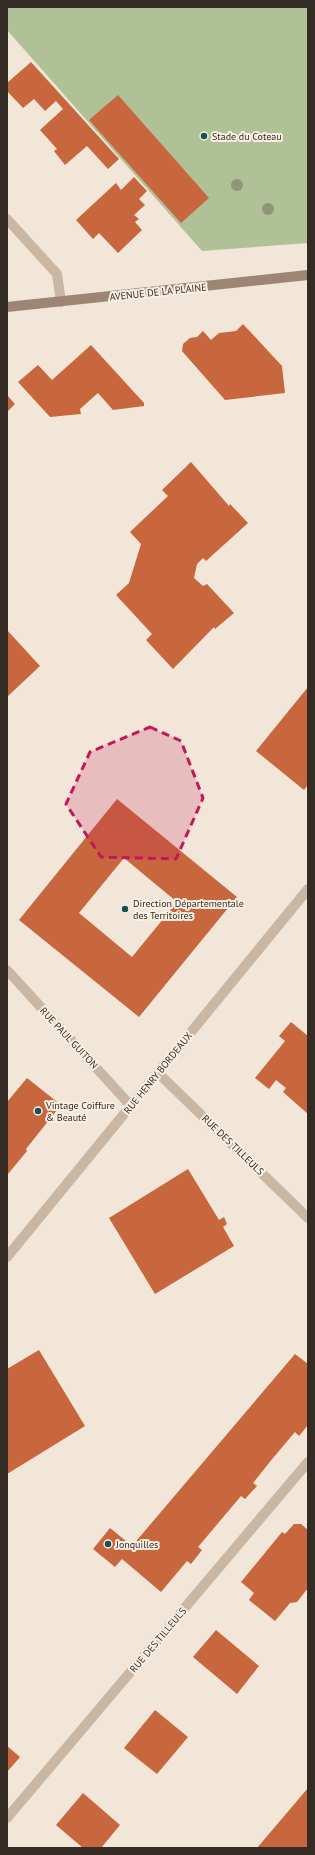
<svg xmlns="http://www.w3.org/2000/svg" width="315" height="1855" viewBox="0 0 315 1855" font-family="'PT Sans',sans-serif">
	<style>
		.green { fill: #b0c097 }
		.building { fill: #c8663e; fill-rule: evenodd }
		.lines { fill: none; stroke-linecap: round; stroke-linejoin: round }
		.lane { stroke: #c9b6a3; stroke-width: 10 }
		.street { stroke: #c9b6a3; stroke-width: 10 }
		.secondary { stroke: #9d8575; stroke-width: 10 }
		.tree { fill: #909577 }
		.marked { fill: #c2185b; fill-opacity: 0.2; stroke: #c2185b; stroke-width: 3; stroke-dasharray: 8 5; stroke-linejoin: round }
		.poi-dot { fill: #1a4f56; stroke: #f9f0e3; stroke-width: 1.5 }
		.labels { text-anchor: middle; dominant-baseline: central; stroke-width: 4; stroke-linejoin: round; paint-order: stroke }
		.poi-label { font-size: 10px; fill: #342b25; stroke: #f9f0e3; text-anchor: start }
		.street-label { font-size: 10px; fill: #342b25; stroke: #f9f0e3 }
	</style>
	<rect width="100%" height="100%" fill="#f1e6d7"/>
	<path class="green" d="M7,7H308V243L202,251L7,30Z"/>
	<path class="building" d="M31,62L119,159L108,169L87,146L65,165L54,151L57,149L40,130L63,109L56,101L45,111L34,99L23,108L7,91V83Z
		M118,95L209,198L181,223L89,120Z
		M134,177L147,191L139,199L145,205L134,215L139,219L135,222L142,230L118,253L99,233L93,239L76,220L116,183L121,190Z
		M243,324L282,366L285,393L225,400L182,351L183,344L190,338L197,337L203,331L211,340L219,333L236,331Z
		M91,345L144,403V406L113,410L98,393L80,409L81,414L50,417L18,382L38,365L52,380Z
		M7,395L15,404L7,412Z
		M191,462L229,506L230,504L248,523L206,561L203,558L197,564L194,578L203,586L207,584L234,613L215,629L214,627L173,669L146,640L152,634L116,595L129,583L141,544L130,532L168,496L162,490Z
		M7,630L40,666L7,697Z
		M308,687V785L304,790L256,751Z
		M117,799L237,897L139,1017L19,920ZM124,858L177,902L132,957L79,913Z
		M291,1022L308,1036V1114L283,1092L286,1088L276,1080L269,1089L255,1078L285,1041L279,1036Z
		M27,1078L61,1105L26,1149L27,1151L8,1174L7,1102Z
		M188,1169L219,1220L224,1217L227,1224L223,1227L234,1246L155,1294L109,1218Z
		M39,1350L85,1426L7,1474V1369Z
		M295,1354L308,1364L307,1418L308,1425L299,1436L295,1432L273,1458L253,1483L257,1486L245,1499L241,1496L198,1547L202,1550L191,1564L187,1561L161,1592L122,1559L115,1567L93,1549L110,1528L132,1546Z
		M294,1524H301L308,1530V1588L297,1602L290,1603L275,1621L249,1600L254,1593L241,1582L282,1532L285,1534Z
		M216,1630L259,1666L237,1694L193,1657Z
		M155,1710L188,1737L157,1774L124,1748Z
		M7,1746L20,1757L7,1772Z
		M308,1788V1848H257Z
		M83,1793L120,1825L101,1848H83L56,1825Z"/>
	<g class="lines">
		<path class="lane" d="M158,1073L308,1218
			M7,1818L308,1462"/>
		<path class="street" d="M7,219L57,274L61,302
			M7,970L131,1106
			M7,1257L308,889"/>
		<path class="secondary" d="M7,307L308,275"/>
	</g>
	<g class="tree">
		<circle cx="237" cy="185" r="6"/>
		<circle cx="268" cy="209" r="6"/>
	</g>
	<path class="marked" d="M150,727L181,741L203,798L176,859L101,857L66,804L90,752Z"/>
	<g class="poi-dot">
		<circle cx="204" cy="136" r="4"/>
		<circle cx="125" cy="909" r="4"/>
		<circle cx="38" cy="1111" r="4"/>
		<circle cx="108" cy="1544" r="4"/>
	</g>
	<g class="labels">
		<g class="poi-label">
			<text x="212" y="136">Stade du Coteau</text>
			<text x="133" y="903">Direction Départementale<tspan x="133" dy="12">des Territoires</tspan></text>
			<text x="46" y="1105">Vintage Coiffure<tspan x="46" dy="12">&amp; Beauté</tspan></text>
			<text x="116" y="1544">Jonquilles</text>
		</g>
		<g class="street-label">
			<text transform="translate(158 292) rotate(-6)">AVENUE DE LA PLAINE</text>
			<text transform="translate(69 1038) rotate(47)">RUE PAUL GUITON</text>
			<text transform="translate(158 1073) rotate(-51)">RUE HENRY BORDEAUX</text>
			<text transform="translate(233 1145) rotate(44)">RUE DES TILLEULS</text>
			<text transform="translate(158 1640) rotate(-50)">RUE DES TILLEULS</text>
		</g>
	</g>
	<rect width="315" height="1855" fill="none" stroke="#342b25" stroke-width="16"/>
</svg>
